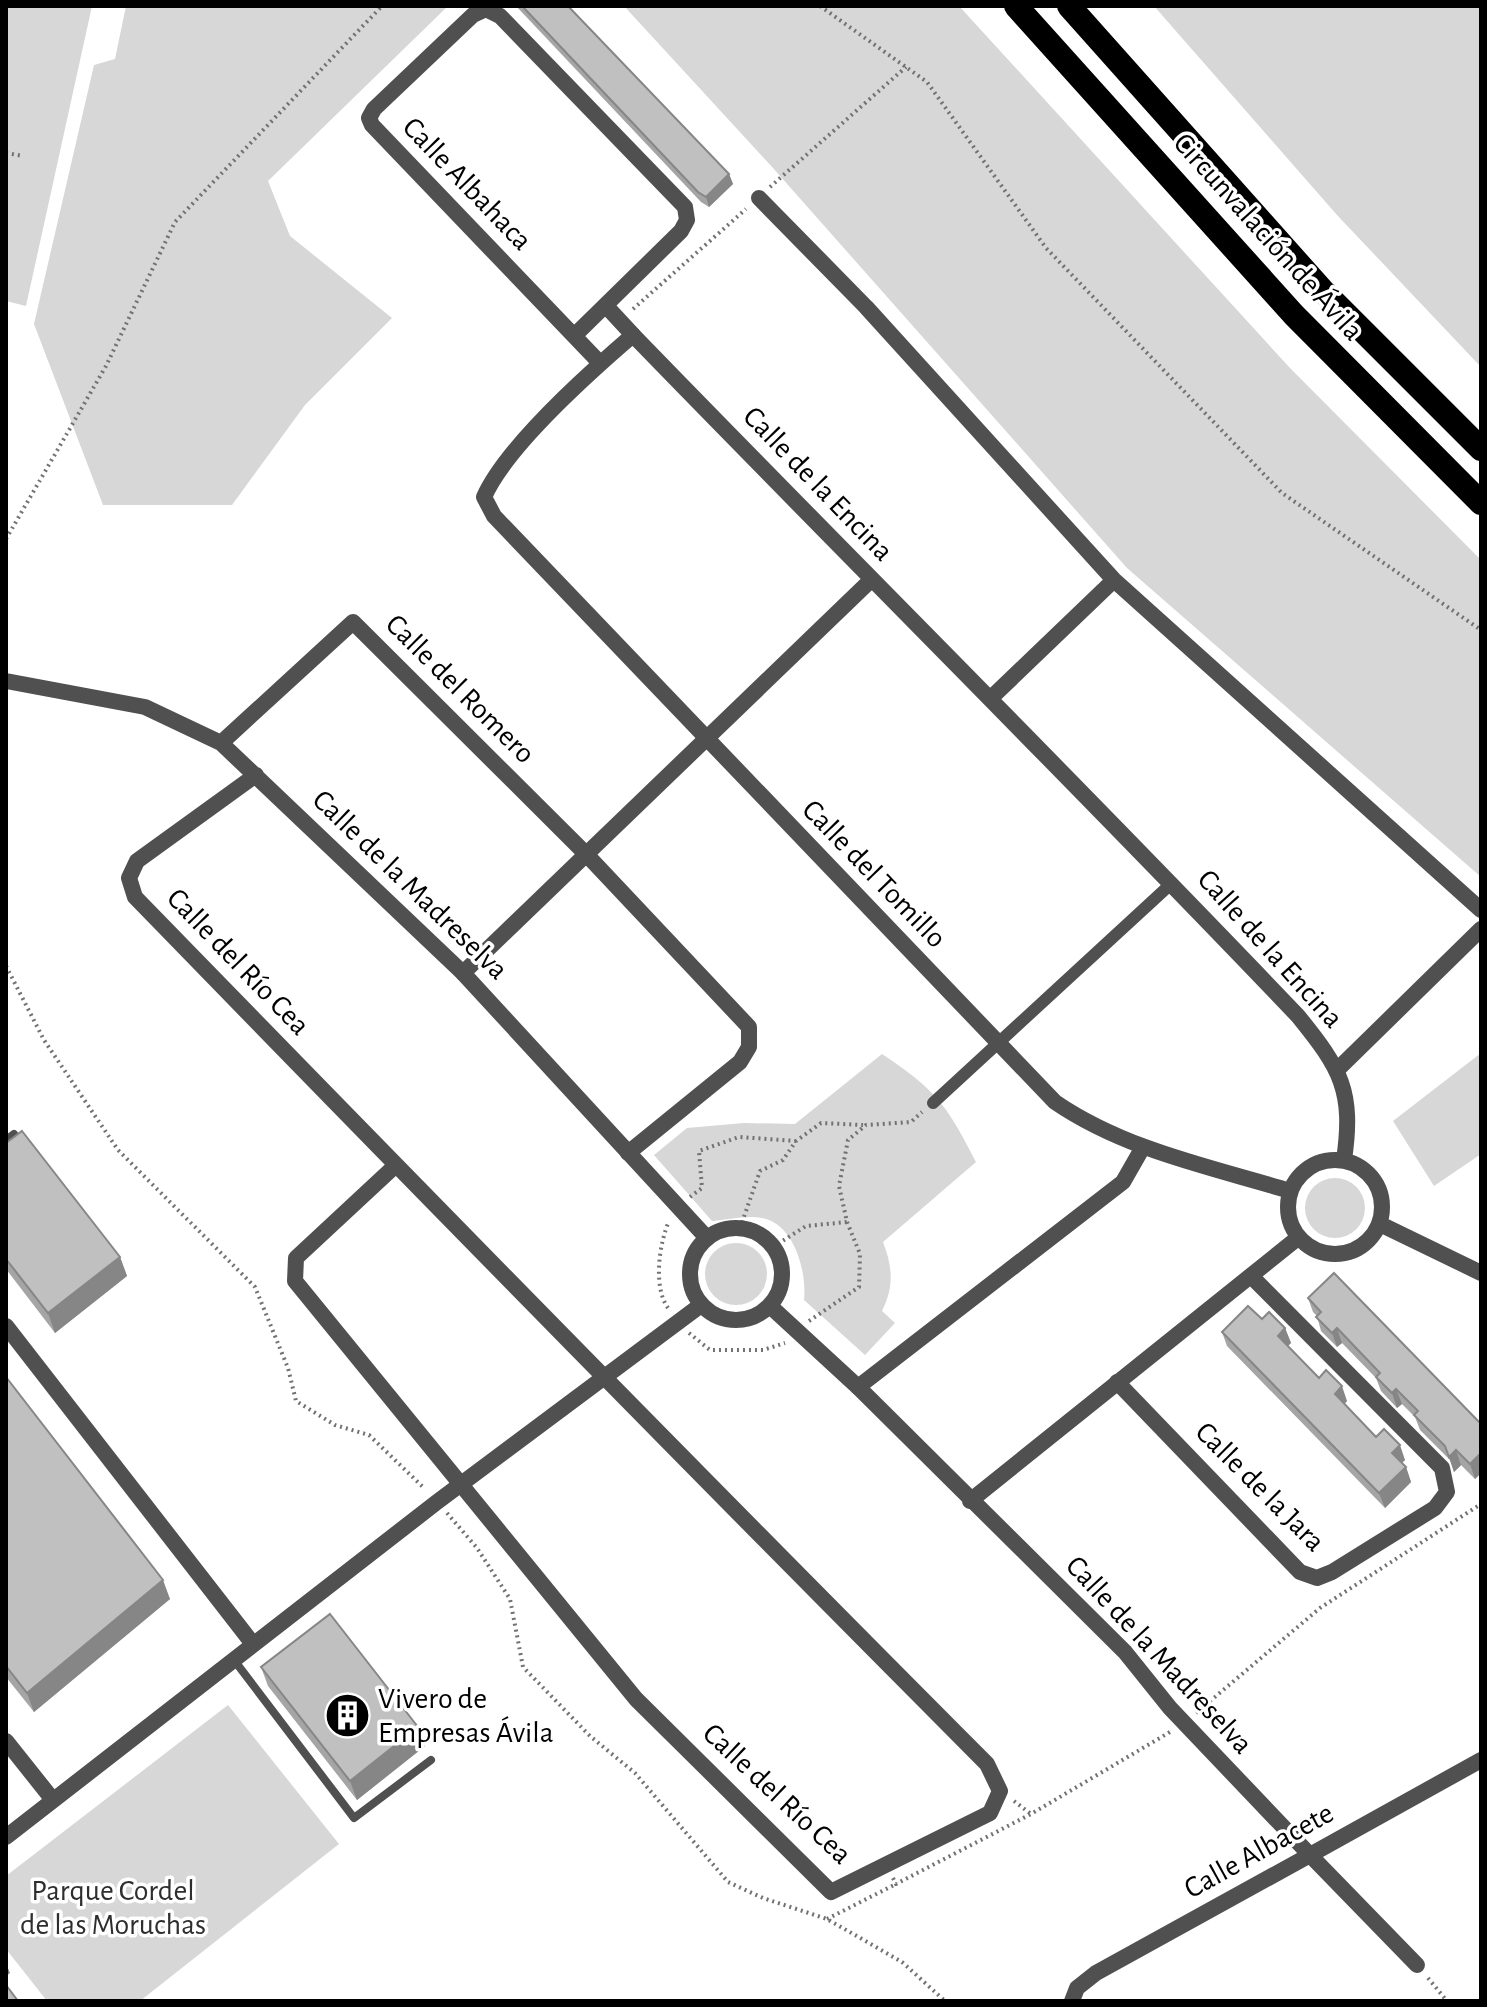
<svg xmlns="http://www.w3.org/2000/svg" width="1487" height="2007" viewBox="0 0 1487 2007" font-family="'Alegreya Sans',sans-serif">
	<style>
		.green { fill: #d7d7d7 }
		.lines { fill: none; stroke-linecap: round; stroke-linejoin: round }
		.path { stroke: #727272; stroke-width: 4; stroke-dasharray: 2 4; stroke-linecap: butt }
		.service { stroke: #505050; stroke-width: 8 }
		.pedestrian { stroke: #505050; stroke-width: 12 }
		.minor { stroke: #505050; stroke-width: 16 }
		.tertiary { stroke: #505050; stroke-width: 16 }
		.motorway { stroke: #000; stroke-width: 24 }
		.wall { fill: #a5a5a5 }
		.shaded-wall { fill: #868686 }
		.building { fill: #c0c0c0; stroke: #868686; stroke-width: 2 }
		.labels { text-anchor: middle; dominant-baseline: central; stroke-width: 7; stroke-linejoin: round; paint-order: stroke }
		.street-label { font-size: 30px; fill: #000; stroke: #fff }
		.poi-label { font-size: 30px; fill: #000; stroke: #fff; text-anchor: start }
		.park-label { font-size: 30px; fill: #2e2e2e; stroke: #fff }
	</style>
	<rect width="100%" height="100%" fill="#fff"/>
	<path class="green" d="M6,6H92L26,306L6,301Z
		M126,6H448L268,181L290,236L392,318L305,405L232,505H103L34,324L94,65L115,59Z
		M624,6H959L1290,368L1481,560V877L1127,568L773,168Z
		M1154,6H1481V367L1337,215Z
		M1481,1053V1154L1434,1186L1393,1121Z
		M882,1054C936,1090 947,1105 976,1162L883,1242C893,1268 894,1287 882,1311L895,1323L865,1355L804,1300C807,1273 795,1224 762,1218C747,1215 727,1220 712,1221L654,1155L687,1128L744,1123L795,1124Z
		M1305 1208a30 30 0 1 1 60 0a30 30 0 1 1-60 0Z
		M705 1274a31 31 0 1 1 62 0a31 31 0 1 1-62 0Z
		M228,1705L339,1844L140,2001H47L6,1949V1876Z"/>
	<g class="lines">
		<path class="path" d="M820,6L927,82L1046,248L1282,493L1481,630
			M6,153L23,156
			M770,187L906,67
			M633,309L746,209
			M6,539L106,366L175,222L382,6
			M6,966L44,1040L118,1150L255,1287L288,1368L296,1401L335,1425L369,1435L425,1489
			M690,1197L702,1188L699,1151L739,1137L796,1141
			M740,1228L760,1171L783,1160L796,1141L821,1123L863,1125
			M773,1247L806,1226L847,1222
			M668,1308C653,1287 659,1244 669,1221
			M809,1321L859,1287L860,1254L847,1222L839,1186L848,1140L866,1125L911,1122L922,1112
			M689,1333L710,1350H763L785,1343
			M447,1513L477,1548L510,1599L523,1667L590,1736L635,1773L728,1882L763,1898L827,1919L902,1962L945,2001
			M1196,1713L1320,1608L1481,1504
			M1014,1801L1031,1814
			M893,1878L896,1884L1031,1814L1170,1732
			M827,1919L896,1884
			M1428,1978L1447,2001"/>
		<path class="service" d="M6,1140L14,1134
			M234,1660L354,1818L431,1760"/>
		<path class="pedestrian" d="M933,1103L1172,883"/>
		<path class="minor" d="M759,198L866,307L1114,580L1481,910
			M607,307L633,335
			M574,336L681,231L687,220L685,207L500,16L486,9L473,15L374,109L369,118L372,125L600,363
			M6,681L145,707L221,743L463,973
			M992,697L1114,580
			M221,743L353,622L586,854L749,1027V1047L740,1062L628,1153
			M256,775L137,861L129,878L135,897C418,1188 701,1477 987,1764L1000,1791L990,1813L831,1892L636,1699L295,1281L296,1258L396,1165
			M1338,1069L1481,929
			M6,1326L253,1644
			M1117,1382L1300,1572L1317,1578L1332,1572L1435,1508L1447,1492L1442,1468L1251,1276
			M858,1387L1123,1182L1143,1147
			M6,1741L53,1800
			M1072,2001L1077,1988L1096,1973L1310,1855L1417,1965"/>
		<path class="tertiary" d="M1288 1207a47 47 0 1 1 94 0a47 47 0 1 1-94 0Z
			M1290,1191C1211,1167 1125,1150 1055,1102L494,516L484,497C506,447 590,372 633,335C854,563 1079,786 1298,1016C1341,1069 1354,1091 1344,1160
			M1380,1224L1481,1273
			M690 1274a46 46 0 1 1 92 0a46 46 0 1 1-92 0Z
			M707,1238L463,973L871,580
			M770,1306L858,1387L1125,1652L1170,1708L1310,1855L1481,1760
			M970,1501L1299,1237
			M6,1837L437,1502L701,1305"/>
		<path class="motorway" d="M1016,6L1294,315L1481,503
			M1069,6L1323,291L1481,449"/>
	</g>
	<path class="wall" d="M516,6H568L729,174L733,184L709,207L701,202Z
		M6,1143L120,1257L127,1276L55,1333L6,1269Z
		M1308,1298L1481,1424V1473L1475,1479L1461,1465L1454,1472L1450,1460L1420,1430L1415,1417L1402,1404L1397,1408L1381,1391L1376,1378L1342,1343L1337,1347L1321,1331L1317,1316L1313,1312Z
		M1262,1319L1285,1328L1291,1343L1288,1346L1319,1378L1347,1401L1344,1404L1376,1437L1405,1460L1402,1463L1406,1467L1411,1482L1385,1508L1227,1346L1222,1332Z
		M6,1377L170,1599L34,1712L6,1677Z
		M261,1667L418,1727L425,1746L357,1800L268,1686Z"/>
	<path class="shaded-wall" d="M729,174L733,184L709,207L706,197Z
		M120,1257L127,1276L55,1333L48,1313Z
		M1285,1328L1291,1343L1283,1350L1278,1336Z
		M1337,1328L1342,1343L1337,1347L1332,1333Z
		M1342,1386L1347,1401L1340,1408L1335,1394Z
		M1396,1389L1402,1404L1397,1408L1392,1393Z
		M1400,1445L1405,1460L1397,1467L1392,1453Z
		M1456,1450L1461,1465L1454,1472L1449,1457Z
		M1481,1453V1473L1475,1479L1470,1464Z
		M1406,1467L1411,1482L1385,1508L1379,1493Z
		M163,1580L170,1599L34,1712L27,1693Z
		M418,1727L425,1746L357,1800L350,1781Z
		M7,1966L10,1973L6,1976V1967Z"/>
	<path class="building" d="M522,6H568L729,174L706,197L698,192Z
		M22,1131L120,1257L48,1313L6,1259V1143Z
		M1334,1273L1481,1424V1453L1470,1464L1456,1450L1449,1457L1445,1446L1414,1415L1418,1411L1396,1389L1392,1393L1376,1377L1380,1373L1337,1328L1332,1333L1316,1317L1321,1312L1308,1298Z
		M1248,1306L1262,1319L1269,1312L1285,1328L1278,1336L1319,1378L1326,1370L1342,1386L1335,1394L1376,1437L1384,1429L1400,1445L1392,1453L1406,1467L1379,1493L1222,1332Z
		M6,1377L163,1580L27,1693L6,1666Z
		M330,1614L418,1727L350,1781L261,1667Z
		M6,1985L18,2001H6Z"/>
	<defs>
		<symbol id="building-disc" viewBox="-11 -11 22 22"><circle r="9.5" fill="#000" stroke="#fff"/><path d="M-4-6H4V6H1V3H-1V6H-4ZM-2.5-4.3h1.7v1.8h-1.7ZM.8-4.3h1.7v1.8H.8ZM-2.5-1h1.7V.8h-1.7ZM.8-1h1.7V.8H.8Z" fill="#fff"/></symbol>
	</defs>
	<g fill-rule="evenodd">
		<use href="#building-disc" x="322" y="1690" width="51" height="51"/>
	</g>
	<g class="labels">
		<g class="street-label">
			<text transform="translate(467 184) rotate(46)">Calle Albahaca</text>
			<text transform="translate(1268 237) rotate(48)">Circunvalación de Ávila</text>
			<text transform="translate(818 484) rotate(46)">Calle de la Encina</text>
			<text transform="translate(460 689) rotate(45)">Calle del Romero</text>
			<text transform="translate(874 874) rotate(46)">Calle del Tomillo</text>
			<text transform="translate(410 885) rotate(44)">Calle de la Madreselva</text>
			<text transform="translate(1270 949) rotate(48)">Calle de la Encina</text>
			<text transform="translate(238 962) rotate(46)">Calle del Río Cea</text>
			<text transform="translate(1260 1487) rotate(45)">Calle de la Jara</text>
			<text transform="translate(1159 1655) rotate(47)">Calle de la Madreselva</text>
			<text transform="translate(777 1794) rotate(43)">Calle del Río Cea</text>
			<text transform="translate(1259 1851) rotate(-29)">Calle Albacete</text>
		</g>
		<g class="poi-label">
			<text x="378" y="1699">Vivero de<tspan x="378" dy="34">Empresas Ávila</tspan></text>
		</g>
		<g class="park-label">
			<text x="113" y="1891">Parque Cordel<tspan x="113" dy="34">de las Moruchas</tspan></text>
		</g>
	</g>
	<rect width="1487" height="2007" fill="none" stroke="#000000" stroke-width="16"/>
</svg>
